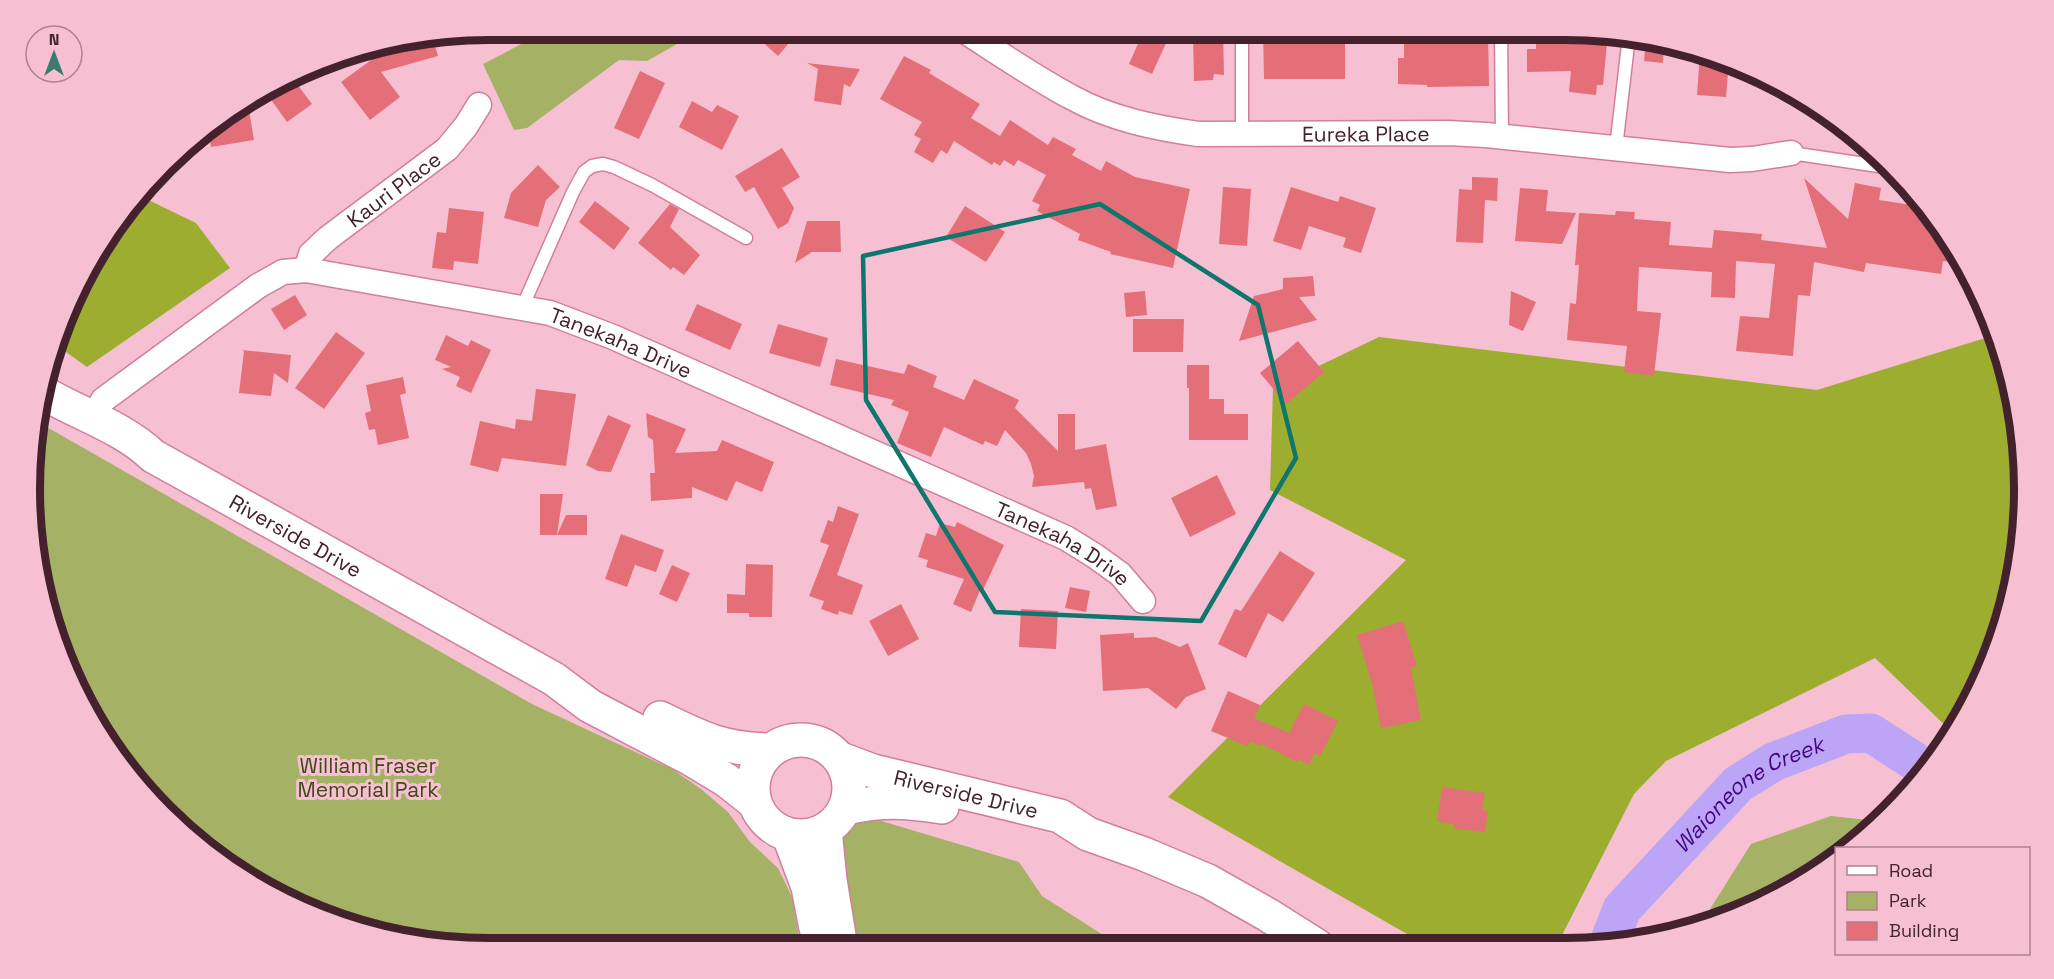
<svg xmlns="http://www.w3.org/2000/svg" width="2054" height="979" viewBox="0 0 2054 979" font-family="'Space Grotesk',sans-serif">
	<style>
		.green { fill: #a5b265 }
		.forest { fill: #9cad30 }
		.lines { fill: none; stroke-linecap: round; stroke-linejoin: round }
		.river { stroke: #bca5f6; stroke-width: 39 }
		.building { fill: #e46f78 }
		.service-casing { stroke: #d27e9d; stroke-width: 15 }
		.minor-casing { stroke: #d27e9d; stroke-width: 27 }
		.secondary-casing { stroke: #d27e9d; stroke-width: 36 }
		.service { stroke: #fff; stroke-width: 12 }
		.minor { stroke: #fff; stroke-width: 24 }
		.secondary { stroke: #fff; stroke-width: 33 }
		.marked { fill: none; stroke: #0f766e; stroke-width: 4.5; stroke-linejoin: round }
		.labels { text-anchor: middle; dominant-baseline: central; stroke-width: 6; stroke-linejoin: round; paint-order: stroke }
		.street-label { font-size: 21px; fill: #43212d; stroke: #f6c0d2 }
		.park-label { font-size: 21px; fill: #414817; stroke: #f6c0d2 }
		.water-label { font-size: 22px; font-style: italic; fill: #440482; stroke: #f6c0d2 }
		.rim { fill: none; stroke: #43212d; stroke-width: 8 }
	</style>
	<rect width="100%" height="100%" fill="#f6c0d2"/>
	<path class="green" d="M548,30H702L647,61L619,60L527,128L514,130L483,64Z
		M38,422L532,704L672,769L701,789L728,812L750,842L778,868L792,897L801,948L489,949L400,940L313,914L186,835L125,769L78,693L34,550Z
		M858,814L1019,862L1042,896L1122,947L847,948L838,832Z
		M1831,816L1877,821L1850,848H1836V858L1741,914L1700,925L1751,844Z"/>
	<path class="forest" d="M138,195L196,223L230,268L87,367L59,347L92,259Z
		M1995,335L2015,400L2024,490L2015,579L1989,666L1951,731L1875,658L1666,761L1634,794L1557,945L1428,946L1168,797L1406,560L1270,490L1273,388L1379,337L1817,390Z"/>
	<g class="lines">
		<path class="river" id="s1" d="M1608,945L1622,909L1738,784L1773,762L1846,734L1871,733L1928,770"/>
	</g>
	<path class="building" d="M749,30H800L778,56Z
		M1144,30H1172L1152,74L1129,64Z
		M1263,30H1345V79H1264Z
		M1404,30H1488L1489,86L1427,87V85L1398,84V58H1404Z
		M1536,30H1561V39L1607,43L1603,85H1597L1596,95L1569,92L1571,71L1527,72V49H1536Z
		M1223,31L1224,75L1214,74L1213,80L1194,81L1193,32Z
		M1646,38L1664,42L1663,63L1644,61Z
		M433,39L438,56L381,72L400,97L370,120L341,82L385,50L390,49L389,47Z
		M1700,53L1729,61L1726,97L1697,95Z
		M904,56L931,70L929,73L980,104L971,118L1000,136L1010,120L1048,145L1053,137L1076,149L1072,155L1101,171L1106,161L1135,177L1190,189L1173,268L1110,254L1111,252L1078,240L1080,234L1037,211L1040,205L1032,201L1046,175L1018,160L1014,166L1004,160L1000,166L994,162L992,165L954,141L947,154L941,150L933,163L914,152L921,139L914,135L922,122L880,99Z
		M807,63L860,69L850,87L844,84L841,105L814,101L818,69Z
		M640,71L665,83L639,139L614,128Z
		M294,80L312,104L287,122L267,94Z
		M692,101L712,112L717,105L739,116L722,150L679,127Z
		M248,104L254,140L211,147L208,127Z
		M782,148L800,177L782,188L794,208L788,223L778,229L754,187L745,192L735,176Z
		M538,165L560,187L546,200L538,227L504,218L511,193Z
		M1472,177L1498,178L1497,201L1485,200L1483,243L1456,242L1459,189L1472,190Z
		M1804,178L1848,219L1855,183L1881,188L1879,200L1925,207L1947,235L1962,263L1943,261L1941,274L1866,263L1864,272L1814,262L1810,296L1798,295L1793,356L1736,351L1740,316L1769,318L1775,264L1736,261L1735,298L1711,297L1712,272L1639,267L1637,311L1661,313L1654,376L1624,372L1627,346L1567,340L1570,303L1576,304L1579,265H1575L1579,213L1615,215L1616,211L1635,212L1634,219L1671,222L1669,245L1712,248L1714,230L1762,234L1761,240L1827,248Z
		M1223,187L1251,189L1247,246L1219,244Z
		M1291,187L1338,202L1340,196L1376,208L1361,253L1343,247L1346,238L1309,226L1301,250L1273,241Z
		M1520,188L1548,190L1546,211L1576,213L1562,244L1515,241Z
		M595,201L630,228L614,250L579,222Z
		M670,204L679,209L670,227L700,255L684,275L673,267L671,270L638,243Z
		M965,206L1005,232L986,262L946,237Z
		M449,208L484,212L478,264L454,261L453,270L432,268L437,232L446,233Z
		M807,221H840L841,252H812L795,263Z
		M1313,276L1315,296L1299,297L1317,320L1239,341L1254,296L1283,289V278Z
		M1145,291L1147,315L1126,317L1124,293Z
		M1511,291L1536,302L1523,331L1509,325Z
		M295,295L307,315L284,330L271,309Z
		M697,304L742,324L730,350L685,330Z
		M1133,319H1184L1183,352H1133Z
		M778,324L828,338L820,367L769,353Z
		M336,332L365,353L324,409L295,388Z
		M446,335L468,346L471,340L491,350L471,393L456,386L460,377L442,369L451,367L435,360Z
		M1298,341L1324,372L1286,404L1260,373Z
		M242,350L291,355L288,383L274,373L271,396L239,393L244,351Z
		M836,359L904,374L908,364L937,376L933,387L964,400L974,379L1019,400L1015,408L1058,451V414H1075V450L1106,444L1117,506L1096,510L1091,488L1085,489L1084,482L1032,487L1034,476L1031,464L1026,453L1005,430L997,446L985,441L983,445L944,427L931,457L897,443L909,412L891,405L894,400L830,385Z
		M1187,365H1209V399H1224V414H1248V440H1189V388H1187Z
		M403,377L406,393L400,395L409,438L378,445L375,429L369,430L365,413L371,411L366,385Z
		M536,389L576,394L566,466L502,458L498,472L470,465L480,421L515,429L516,419L532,421Z
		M646,413L686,429L675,453L717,451L722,440L774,462L762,492L736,481L727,501L692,487V498L651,501L650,473H655L653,440L648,437Z
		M608,415L631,425L611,472L598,471L586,465Z
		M1217,475L1236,514L1190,537L1171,498Z
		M540,494H563L557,535H540Z
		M838,506L859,514L837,575L863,585L852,615L839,611L838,615L821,609L824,601L809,596L829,545L820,542L828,520L833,522Z
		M566,515H587V535H557Z
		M957,522L1004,545L983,590L981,588L971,612L953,604L964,579L926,567L928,560L918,557L926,533L936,536L940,523L955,527Z
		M621,534L664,550L656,572L635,565L627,587L605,579Z
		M1280,551L1315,573L1283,622L1268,613L1246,658L1218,644L1235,609L1241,611Z
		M746,564L773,565L772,617H749V613H727V594L745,595Z
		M672,565L690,573L677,602L659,594Z
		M1070,587L1090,591L1086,612L1065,608Z
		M901,604L919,639L888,656L869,621Z
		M1021,609L1058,611L1056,649L1019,647Z
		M1403,621L1417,666L1411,668L1421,720L1381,728L1373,687L1357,635Z
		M1134,633V638L1156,637L1180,647L1188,643L1206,689L1186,697L1176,709L1148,688L1103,691L1100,635Z
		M1228,691L1260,705L1254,718L1289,733L1304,704L1338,721L1320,756L1315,753L1309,765L1299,759L1297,762L1262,744L1261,746L1250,741L1247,746L1211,731Z
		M1442,787L1485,793L1482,810L1488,811L1485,832L1453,828L1454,824L1437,821Z"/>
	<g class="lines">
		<defs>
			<path id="service" d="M1501,30L1502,136
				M1242,134V30
				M1616,148L1629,36
				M1791,153L1892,168
				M522,308L573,192L584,172L592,166L603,164L614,167L652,185L746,238"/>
			<g id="minor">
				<path id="s2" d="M963,30C999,53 1035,78 1073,98C1111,119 1156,128 1198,134L1448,133L1486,135L1730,160L1752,159L1791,153"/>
				<path id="s3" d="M306,270L311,254L328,238L447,149L466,126L479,105"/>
				<path id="s4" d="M94,417L103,400L258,286L283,272L306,270L550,313L613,337L1066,538L1095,556L1120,574L1143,601"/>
			</g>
			<g id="secondary">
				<path id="s5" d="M42,392C79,414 121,426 153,456L554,679L590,706L691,759L726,780L755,803"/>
				<path d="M660,718C701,738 722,749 769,750"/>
				<circle cx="801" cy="788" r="48"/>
				<path id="s6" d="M841,759L873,771L1060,816L1088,834L1144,854L1208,881L1268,915L1317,946"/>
				<path d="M845,808C883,800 904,801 942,807"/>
				<path d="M825,830L830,880L841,948"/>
				<path d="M789,836L808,887L816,928"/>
			</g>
		</defs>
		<use href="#service" class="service-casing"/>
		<use href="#minor" class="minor-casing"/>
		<use href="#secondary" class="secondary-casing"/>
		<use href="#service" class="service"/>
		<use href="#minor" class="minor"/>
		<use href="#secondary" class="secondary"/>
	</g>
	<path class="marked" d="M1100,204L1258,305L1296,458L1201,621L995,612L866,400L863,256Z"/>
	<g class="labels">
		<g class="street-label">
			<text stroke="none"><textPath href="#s2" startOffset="428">Eureka Place</textPath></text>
			<text stroke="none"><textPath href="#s3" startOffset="122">Kauri Place</textPath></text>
			<text stroke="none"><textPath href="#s4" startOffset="588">Tanekaha Drive</textPath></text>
			<text stroke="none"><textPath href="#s5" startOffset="292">Riverside Drive</textPath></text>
			<text stroke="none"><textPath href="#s4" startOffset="1074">Tanekaha Drive</textPath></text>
			<text stroke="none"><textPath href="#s6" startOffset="130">Riverside Drive</textPath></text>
		</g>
		<g class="park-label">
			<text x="368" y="765">William Fraser<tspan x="368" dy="24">Memorial Park</tspan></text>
		</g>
		<g class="water-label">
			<text stroke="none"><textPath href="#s1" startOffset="212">Waioneone Creek</textPath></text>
		</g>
	</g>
	<path d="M0 0H2054V979H0ZM489 40H1565A449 449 0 0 1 2014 489V489A449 449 0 0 1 1565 938H489A449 449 0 0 1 40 489V489A449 449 0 0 1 489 40Z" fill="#f6c0d2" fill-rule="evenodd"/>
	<path class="rim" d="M489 40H1565A449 449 0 0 1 2014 489V489A449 449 0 0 1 1565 938H489A449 449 0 0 1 40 489V489A449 449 0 0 1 489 40Z"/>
	<rect x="1835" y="847" width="195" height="108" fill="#f6c0d2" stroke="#ae8090" stroke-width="1.5"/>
	<rect x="1847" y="866" width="30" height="9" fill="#ffffff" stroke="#ae8090" stroke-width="1.5"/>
	<text x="1889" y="877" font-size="18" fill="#43212d">Road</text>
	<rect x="1847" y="892" width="30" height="18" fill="#a5b265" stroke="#ae8090" stroke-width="1.5"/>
	<text x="1889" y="907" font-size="18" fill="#43212d">Park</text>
	<rect x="1847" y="922" width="30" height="18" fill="#e46f78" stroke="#ae8090" stroke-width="1.5"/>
	<text x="1889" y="937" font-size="18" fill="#43212d">Building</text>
	<g transform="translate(54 54)"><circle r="28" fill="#f6c0d2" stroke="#ae8090" stroke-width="1.5"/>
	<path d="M0-4.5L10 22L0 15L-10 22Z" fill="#397c6d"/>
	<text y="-9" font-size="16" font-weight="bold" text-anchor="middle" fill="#43212d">N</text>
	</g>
</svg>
